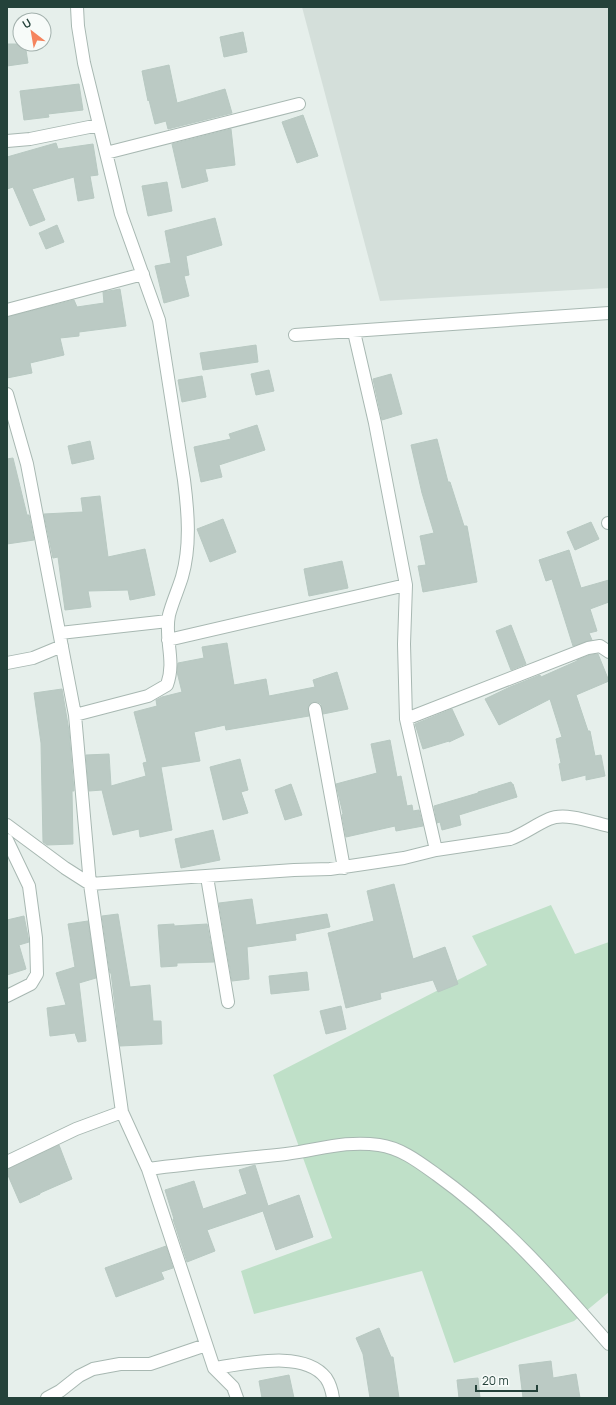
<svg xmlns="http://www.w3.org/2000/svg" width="616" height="1405" viewBox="0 0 616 1405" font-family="Manrope,sans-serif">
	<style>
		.built { fill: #d4dfda }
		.green { fill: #bfe0c8 }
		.building { fill: #bbcac4; stroke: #b8c9c2 }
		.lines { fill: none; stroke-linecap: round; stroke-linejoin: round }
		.minor-casing { stroke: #a8b8b2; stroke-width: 14 }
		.minor { stroke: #fff; stroke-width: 12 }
	</style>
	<rect width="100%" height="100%" fill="#e6efeb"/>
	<path class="built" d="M302,7H609V288L380,301Z"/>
	<path class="green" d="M551,905L575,954L609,942V1292L574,1321L454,1363L422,1271L254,1314L241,1271L332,1238L273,1075L487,965L472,936Z"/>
	<path class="building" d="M243,32L247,52L224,57L220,37Z
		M7,44H25L28,63L7,66Z
		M169,65L177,103L225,89L232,113L168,129L166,121L155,124L149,100L148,101L142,71Z
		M79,84L83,110L48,114L49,117L24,120L20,91Z
		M303,115L318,156L297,163L282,122Z
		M231,129L235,165L205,169L208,181L182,188L172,144Z
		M56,143L58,149L93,144L98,175L90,176L94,198L78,201L74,177L32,189L45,220L30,226L13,187L7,189V157Z
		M167,182L172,211L148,216L142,186Z
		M215,218L222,245L186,256L189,275L184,276L189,296L164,303L155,266L171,263L165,231Z
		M57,225L64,242L46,249L39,233Z
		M120,289L126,326L79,332V336L60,338L64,355L30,363L32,373L7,378V317L74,300L77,307L104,303L103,292Z
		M256,345L258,362L203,370L200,353Z
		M269,370L274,391L256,395L251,374Z
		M391,374L402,414L382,420L373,379Z
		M202,376L206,397L182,402L178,380Z
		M257,425L265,450L219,465L222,477L201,482L194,447L231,439L229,434Z
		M437,439L448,482H450L464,526H467L477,582L423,592L418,566L426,565L420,536L434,533L422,493L411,445Z
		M90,441L94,459L72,464L68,446Z
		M13,458L27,515H29L34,540L7,544V459Z
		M100,496L108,557L145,549L155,595L130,600L128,590L88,591L91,607L65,610L58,557L53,558L44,514L83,512L81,498Z
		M223,519L236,552L210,562L197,529Z
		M591,522L599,539L575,550L567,532Z
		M569,550L581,588L609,580V602L590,609L597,631L589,633L592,640L573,646L552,579L546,581L539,560Z
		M342,561L348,588L309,596L304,569Z
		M511,625L526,664L511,670L496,631Z
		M227,643L234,685L266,679L269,696L315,687L313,680L337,672L348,709L323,714L321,704L318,702H314L310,704L308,707L309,716L226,730L225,725L194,732L200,761L161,767L172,830L140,837L139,829L113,835L102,790L89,791L86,755L109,754L111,786L146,776L143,763L147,762L134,712L157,706L156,700L162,697L182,692L177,672L178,663L204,658L202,647Z
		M598,654L609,681L576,695L588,731H590L595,756L601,755L605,776L586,780V775L562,781L559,764L561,763L556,739L562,737L550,699L499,725L485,699L510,687L540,675L541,677L577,661V660L590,655Z
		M62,689L69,731L74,791H72L73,844L47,845L43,842L41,743L34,693Z
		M452,709L464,735L449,742V741L423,749L415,724Z
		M390,740L397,777L401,776L407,806L412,805L413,811L419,810L423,826L396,831L395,826L346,837L342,815L343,814L336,784L377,773L371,744Z
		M240,759L248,790L241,792L248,813L223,820L210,767Z
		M511,782L512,784H513L517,797L459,815L461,825L442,830L440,822L437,823L434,806L478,793V792Z
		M291,784L302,815L285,820L275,790Z
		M213,830L220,860L181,868L175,839Z
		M394,884L413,959L445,947L458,984L438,992L433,980L380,993L381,999L346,1008L328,933L374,921L367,891Z
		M252,899L256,925L327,914L330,927L295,934L296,940L247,947L249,979L232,981L219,903Z
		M118,914L130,987L150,985L153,1021H161L162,1044L120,1046L111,973H110L102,916Z
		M24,916L29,942L19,945L26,969L7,975V920Z
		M88,921L96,978L79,983L86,1041L78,1042L75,1033L50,1036L47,1008L66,1005L56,973L75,967L68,924Z
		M174,924V926L207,924L214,962L177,963V966L161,967L158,925Z
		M307,972L309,990L271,994L269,976Z
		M341,1006L346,1029L326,1034L320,1011Z
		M59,1145L72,1179L40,1193V1194L20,1203L7,1173V1169Z
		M255,1165L268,1206L299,1195L313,1237L276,1250L263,1211L207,1230L215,1251L187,1262L173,1219H174L165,1190L194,1181L203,1209L247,1194L239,1170Z
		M166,1246L173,1268L161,1272L164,1279L116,1297L105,1268Z
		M379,1328L391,1357H393L399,1398H370L363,1354L356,1338Z
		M551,1361L553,1378L576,1374L580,1398H523L519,1365Z
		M289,1375L294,1398H262L259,1381Z
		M478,1378L480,1398H459L457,1380Z"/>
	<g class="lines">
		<defs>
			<path id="minor" d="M7,141L30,139L99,125
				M106,153L299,104
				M7,310L143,274
				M354,332L375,423L406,585L404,644L406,719L436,850
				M295,335L609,313
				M7,394L27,464L75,715L90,884L122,1112L148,1169L214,1368L233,1387L237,1398
				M608,523H609
				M60,633L168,621
				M168,640L406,585
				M7,663L33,658L62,646
				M315,709L344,868
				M75,715L148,696L167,685C176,660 164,640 169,615C172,603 178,590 182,577C191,546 188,511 184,480L159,320L121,214L84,63L78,26L77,7
				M406,719L588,648L600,646L609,652
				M7,825L65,868L90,884L294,870L330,869L404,858L436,850L510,839C524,834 535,825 549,819C565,812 592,822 609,826
				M7,840L29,886L36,938L37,974L31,984L7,996
				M207,877L228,1002
				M7,1162L76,1129L122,1112
				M148,1169C194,1163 240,1159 286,1154C319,1150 345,1140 379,1145C401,1148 419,1162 437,1175C504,1223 555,1282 609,1344
				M214,1368C245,1364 304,1349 326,1378C330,1384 332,1391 333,1398
				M47,1398L60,1391L79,1376L93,1369L120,1364H150L206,1345"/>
		</defs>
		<use href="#minor" class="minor-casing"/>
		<use href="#minor" class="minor"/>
	</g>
	<rect width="616" height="1405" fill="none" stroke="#24423a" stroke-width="16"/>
	<g transform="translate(32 32) rotate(329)"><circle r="19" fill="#f7fbf9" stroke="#a3b1ad"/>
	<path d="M0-3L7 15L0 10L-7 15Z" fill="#f5845e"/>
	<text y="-6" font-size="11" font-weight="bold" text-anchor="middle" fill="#24423a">U</text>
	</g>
	<path d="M476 1385v6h61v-6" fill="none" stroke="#24423a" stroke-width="2"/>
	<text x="482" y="1385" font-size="12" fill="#24423a" stroke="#f7fbf9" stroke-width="3" paint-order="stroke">20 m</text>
</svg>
